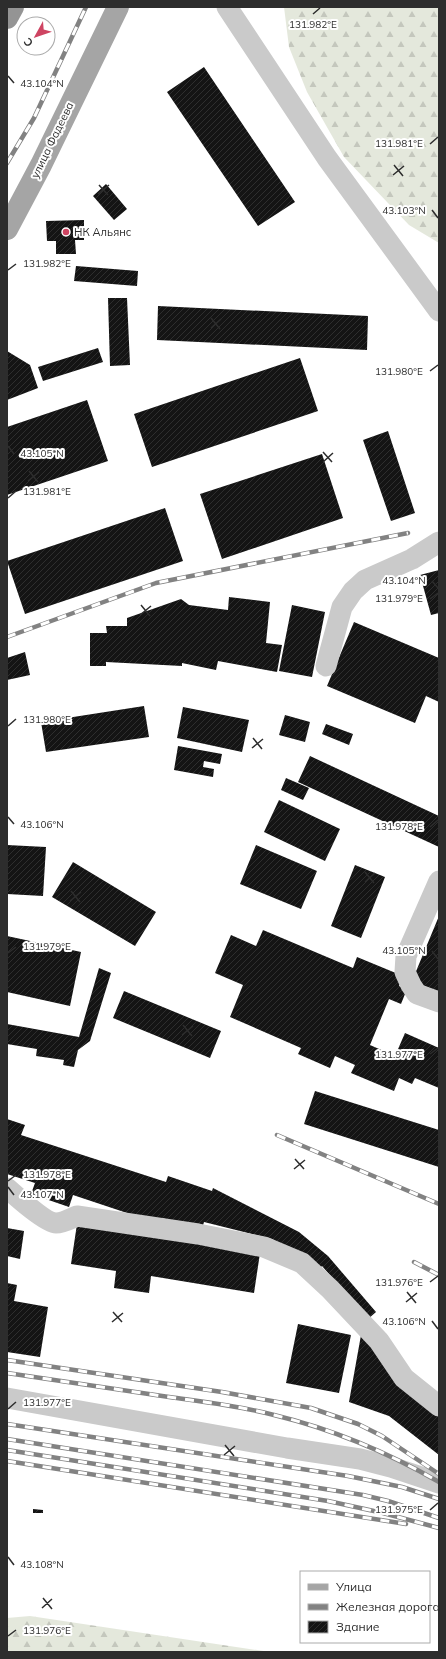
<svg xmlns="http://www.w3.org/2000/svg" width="446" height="1659" viewBox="0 0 446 1659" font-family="Mulish,sans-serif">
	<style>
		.forest { fill: url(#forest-firs) }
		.building { fill: url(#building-hatch) }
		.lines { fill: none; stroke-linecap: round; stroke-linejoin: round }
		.minor { stroke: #cacaca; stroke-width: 21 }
		.major { stroke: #a5a5a5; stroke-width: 22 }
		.highway { stroke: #949494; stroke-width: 22 }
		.rail-casing { stroke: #828282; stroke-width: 4.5 }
		.rail { stroke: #fff; stroke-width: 3; stroke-dasharray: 9; stroke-linecap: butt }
		.ticks { fill: none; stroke: #2d2d2d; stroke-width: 1.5 }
		.poi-dot { fill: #ce4462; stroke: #fff; stroke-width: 1.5 }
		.labels { text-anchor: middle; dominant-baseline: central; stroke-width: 4; stroke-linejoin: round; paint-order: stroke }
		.street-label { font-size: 11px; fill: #2d2d2d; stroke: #fff }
		.poi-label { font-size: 11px; fill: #2d2d2d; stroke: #fff; text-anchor: start }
		.ticks-label { font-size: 10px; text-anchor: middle; fill: #2d2d2d; stroke: #fff; stroke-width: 4; stroke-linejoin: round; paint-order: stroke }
	</style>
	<defs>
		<pattern id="forest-firs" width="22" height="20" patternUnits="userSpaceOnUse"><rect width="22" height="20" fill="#e4e8dc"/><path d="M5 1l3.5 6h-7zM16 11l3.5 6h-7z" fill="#c4c7bd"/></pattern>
		<pattern id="building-hatch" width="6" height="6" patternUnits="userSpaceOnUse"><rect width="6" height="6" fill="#141414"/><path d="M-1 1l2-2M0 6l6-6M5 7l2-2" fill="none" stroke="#2e2e2e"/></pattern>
	</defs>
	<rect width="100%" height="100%" fill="#fff"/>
	<path class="forest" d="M284,7H439V243L409,225L344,157L307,92L289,47Z
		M30,1616L270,1652H7V1618Z"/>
	<path class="building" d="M204,67L295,202L258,226L167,92Z
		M106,184L127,209L114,220L93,196Z
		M84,220V240H75L76,254H56V241H47L46,221Z
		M76,266L138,271L137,286L74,281Z
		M108,298H127L130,365L110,366Z
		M158,306L368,316L367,350L157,340Z
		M98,348L103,362L43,381L38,367Z
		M7,351L30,365L38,388L7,400Z
		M300,358L318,411L152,467L134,414Z
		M87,400L108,461L7,495V427Z
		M388,431L415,513L391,521L363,440Z
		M322,454L343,518L222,559L200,494Z
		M165,508L183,561L25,614L7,561Z
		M439,570V613L431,615L420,575Z
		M229,597L270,602L266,643L282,645L277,672L218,661L216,670L182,663V666L106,662V666H90V633H107L106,626H127V618L181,599L189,605L228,610Z
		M292,605L325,612L312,677L279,671Z
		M354,622L439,658V702L426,696L415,723L327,686Z
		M25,652L30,675L7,680V658Z
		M144,706L149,737L46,752L41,722Z
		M183,707L249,720L242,752L177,738Z
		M285,715L310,722L305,742L279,735Z
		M326,724L353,734L349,745L322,734Z
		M178,746L222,754L220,764L204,761L203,767L214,769L213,777L174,770Z
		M310,756L439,816V847L298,782Z
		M286,778L309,788L303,800L281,790Z
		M279,800L340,829L325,861L264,832Z
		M7,845L46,847L43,896L7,894Z
		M256,845L317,871L301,909L240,884Z
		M73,862L156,912L135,946L52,897Z
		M355,865L385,877L361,938L331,926Z
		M439,916V992L412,981Z
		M263,930L353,968L357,957L403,976L399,986L407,989L401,1004L389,999L370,1045L395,1056L405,1033L439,1048V1088L415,1078L412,1084L399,1078L394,1091L351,1073L355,1065L335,1056L330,1068L298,1054L301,1048L230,1017L243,985L215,973L231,935L256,946Z
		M7,936L81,952L70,1006L7,992Z
		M99,968L111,973L90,1041L78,1050L74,1067L63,1065L64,1060L36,1056L37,1049L7,1044V1024L79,1037Z
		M124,991L221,1031L210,1058L113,1018Z
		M315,1091L439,1130V1167L304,1124Z
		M7,1119L25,1125L21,1135L166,1182L168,1176L212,1191L213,1188L299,1232L328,1256L376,1312L368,1319L322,1266L320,1268L272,1239L204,1222L202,1229L162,1218L160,1224L73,1195L69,1207L31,1194L35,1183L7,1174Z
		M77,1224L260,1253L254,1293L151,1276L149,1293L114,1288L116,1271L71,1264Z
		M7,1228L24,1231L20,1259L7,1256Z
		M7,1283L17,1285L14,1301L48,1307L40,1357L7,1352Z
		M298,1324L351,1335L339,1393L286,1383Z
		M361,1335L439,1415V1455L389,1416L349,1402Z
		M33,1509L43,1510V1513H33Z"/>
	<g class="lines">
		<path class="minor" d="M227,7L327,158L439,311
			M326,666L342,607L353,591L365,580L412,559L439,542
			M439,881L406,956L405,972L411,985L417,994L439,1002
			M7,1188C16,1196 46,1223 56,1223C63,1223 70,1219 77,1216L198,1234L264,1247L302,1263L330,1289L379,1341L404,1378L439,1406
			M7,1398L287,1448L360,1459L391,1467L439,1483"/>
		<path class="major" d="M7,229L41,165L118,7"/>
		<path class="highway" d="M7,18L13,7"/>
		<defs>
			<path id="rail" d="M7,163L34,118L86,7
				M7,637L156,583L408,533
				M277,1135L439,1204
				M414,1262L439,1275
				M7,1360L222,1392L311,1408L358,1424L382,1436L439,1474
				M7,1373C61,1381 115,1389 169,1397C204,1402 240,1406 274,1415C332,1429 387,1452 439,1482
				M7,1424L348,1476L402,1487L439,1499
				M7,1439L363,1495L388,1501L439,1518
				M7,1450L328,1501L383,1513L439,1528
				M7,1461L406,1524"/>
		</defs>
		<use href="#rail" class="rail-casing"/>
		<use href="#rail" class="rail"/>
	</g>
	<path class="ticks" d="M313,14L320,8M8,76L14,83M430,144L438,137M394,165L403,176M393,175L404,166M99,185L108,195M98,194L109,185M432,210L438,218M8,270L16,264M211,318L220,329M211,328L221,319M430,371L438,365M8,446L14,454M323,452L332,462M323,462L333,453M29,471L38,482M28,481L39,472M8,498L16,491M432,581L438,588M430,599L438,593M141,605L150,616M140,615L151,606M8,726L16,719M253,738L262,749M252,748L263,739M8,817L14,824M430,827L438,820M365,872L374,883M365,882L375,873M71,891L80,902M70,901L81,892M432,951L438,959M8,953L16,947M183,1025L192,1036M182,1035L193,1026M430,1054L438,1048M295,1159L304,1169M294,1169L305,1160M8,1181L16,1175M8,1187L14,1195M430,1282L438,1276M407,1292L416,1303M406,1302L417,1293M113,1312L122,1322M432,1321L438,1329M112,1322L123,1313M8,1409L16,1402M225,1445L234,1456M224,1455L235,1446M430,1510L438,1503M8,1557L14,1565M43,1598L52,1609M42,1608L52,1599M8,1636L16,1630"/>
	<circle class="poi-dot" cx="66" cy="232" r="4"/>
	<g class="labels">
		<g class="street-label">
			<text transform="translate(52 140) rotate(-64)">улица Фадеева</text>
		</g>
		<g class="poi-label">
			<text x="74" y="232">НК Альянс</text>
		</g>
	</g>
	<g class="ticks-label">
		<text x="313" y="28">131.982°E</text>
		<text x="42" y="87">43.104°N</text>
		<text x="399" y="147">131.981°E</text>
		<text x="404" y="214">43.103°N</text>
		<text x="47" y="267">131.982°E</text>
		<text x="399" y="375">131.980°E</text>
		<text x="42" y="457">43.105°N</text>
		<text x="47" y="495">131.981°E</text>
		<text x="404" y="584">43.104°N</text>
		<text x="399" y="602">131.979°E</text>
		<text x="47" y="723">131.980°E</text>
		<text x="42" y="828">43.106°N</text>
		<text x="399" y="830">131.978°E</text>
		<text x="47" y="950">131.979°E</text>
		<text x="404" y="954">43.105°N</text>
		<text x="399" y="1058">131.977°E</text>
		<text x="47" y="1178">131.978°E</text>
		<text x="42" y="1198">43.107°N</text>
		<text x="399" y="1286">131.976°E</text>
		<text x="404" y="1325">43.106°N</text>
		<text x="47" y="1406">131.977°E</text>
		<text x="399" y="1513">131.975°E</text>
		<text x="42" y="1568">43.108°N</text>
		<text x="47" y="1634">131.976°E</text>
	</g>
	<rect width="446" height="1659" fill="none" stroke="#2d2d2d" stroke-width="16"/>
	<rect x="300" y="1571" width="130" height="72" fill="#ffffff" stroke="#ababab"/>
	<rect x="308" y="1584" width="20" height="6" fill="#a5a5a5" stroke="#ababab"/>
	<text x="336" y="1591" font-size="12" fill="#2d2d2d">Улица</text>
	<rect x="308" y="1604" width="20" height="6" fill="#828282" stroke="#ababab"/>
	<text x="336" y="1611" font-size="12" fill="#2d2d2d">Железная дорога</text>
	<rect x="308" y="1621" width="20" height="12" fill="url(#building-hatch)" stroke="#ababab"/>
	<text x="336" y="1631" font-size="12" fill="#2d2d2d">Здание</text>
	<g transform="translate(36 36) rotate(230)"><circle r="19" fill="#ffffff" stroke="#ababab"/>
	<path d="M0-3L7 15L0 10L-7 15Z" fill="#ce4462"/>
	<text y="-6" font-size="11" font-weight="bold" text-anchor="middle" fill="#2d2d2d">С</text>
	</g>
</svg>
